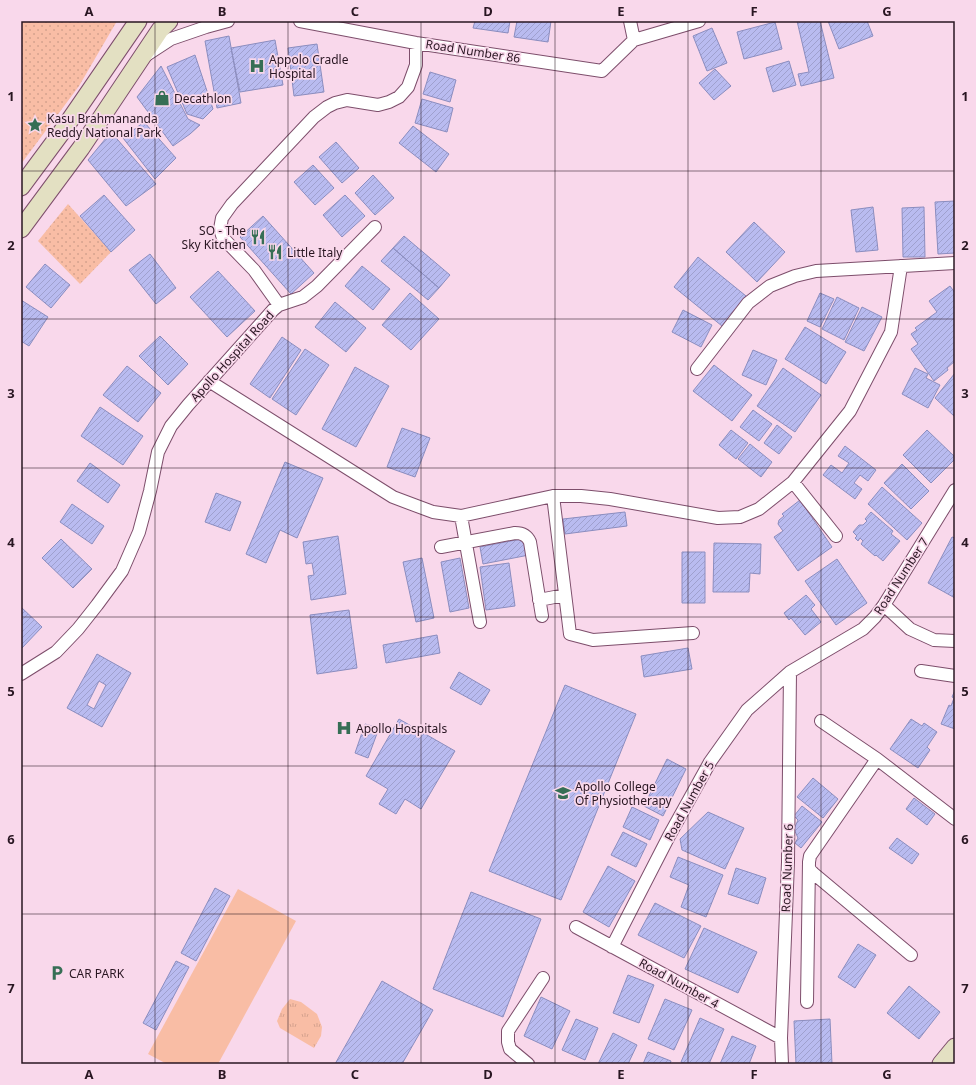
<svg xmlns="http://www.w3.org/2000/svg" width="976" height="1085" viewBox="0 0 976 1085" font-family="'Noto Sans',sans-serif">
	<style>
		.grass { fill: url(#grass-tufts) }
		.park { fill: url(#park-dots) }
		.garden { fill: #f9bda5 }
		.building { fill: url(#building-hatch); stroke: #8b8dbf; fill-rule: evenodd }
		.lines { fill: none; stroke-linecap: round; stroke-linejoin: round }
		.street-casing { stroke: #7d4e6b; stroke-width: 14 }
		.secondary-casing { stroke: #7d4e6b; stroke-width: 19 }
		.street { stroke: #fff; stroke-width: 12 }
		.secondary { stroke: #e3e0c2; stroke-width: 17 }
		.grid { fill: none; stroke: #291622; stroke-width: 1; stroke-opacity: 0.55 }
		.labels { text-anchor: middle; dominant-baseline: central; stroke-width: 3.5; stroke-linejoin: round; paint-order: stroke }
		.street-label { font-size: 12px; fill: #291622; stroke: #f9d8eb }
		.poi-label { font-size: 12px; fill: #291622; stroke: #f9d8eb; text-anchor: start }
		.neatline { fill: none; stroke: #291622; stroke-width: 1.5 }
		.grid-label { font-size: 13px; text-anchor: middle; font-weight: bold; fill: #291622 }
	</style>
	<defs>
		<pattern id="grass-tufts" width="24" height="20" patternUnits="userSpaceOnUse"><rect width="24" height="20" fill="#f9bda5"/><path d="M3 7l-1-3M5 7V3M7 7l1-3M15 17l-1-3M17 17v-4M19 17l1-3" fill="none" stroke="#d5a28e"/></pattern>
		<pattern id="park-dots" width="8" height="8" patternUnits="userSpaceOnUse"><rect width="8" height="8" fill="#f9bda5"/><path d="M2 2h.1M6 6h.1" fill="none" stroke="#d5a28e" stroke-width="1.8" stroke-linecap="round"/></pattern>
		<pattern id="building-hatch" width="6" height="6" patternUnits="userSpaceOnUse"><rect width="6" height="6" fill="#b9bbf0"/><path d="M-1 1l2-2M0 6l6-6M5 7l2-2" fill="none" stroke="#9fa0ce"/></pattern>
	</defs>
	<rect width="100%" height="100%" fill="#f9d8eb"/>
	<path class="grass" d="M290,999L301,1002L317,1014L322,1027L321,1036L314,1048L280,1028L277,1021L282,1009Z"/>
	<path class="park" d="M21,21H117L79,86L21,164Z
		M68,204L111,252L80,284L38,241Z"/>
	<path class="garden" d="M238,889L296,921L218,1064H167L148,1054Z"/>
	<path class="building" d="M475,21H510L508,33L473,28Z
		M517,21H551L548,42L514,37Z
		M797,21H820L834,78L801,86L798,74L809,72Z
		M828,21H867L873,36L839,49Z
		M775,22L782,49L744,59L737,32Z
		M712,28L727,63L707,71L693,36Z
		M229,36L241,103L217,108L205,41Z
		M275,40L283,85L240,92L231,48Z
		M317,44L324,92L294,96L288,48Z
		M195,55L213,109L203,119L187,114L167,67Z
		M789,61L796,85L773,92L766,68Z
		M161,66L188,119L200,125L190,134L173,146L137,97Z
		M715,69L731,86L714,100L699,83Z
		M430,72L456,80L450,102L423,94Z
		M422,99L453,108L447,132L415,123Z
		M144,122L176,158L155,179L123,138Z
		M413,126L449,154L436,172L399,143Z
		M111,132L156,184L126,206L88,160Z
		M336,142L359,168L342,183L319,157Z
		M313,165L334,188L315,205L294,182Z
		M373,175L394,198L375,215L355,193Z
		M104,195L135,230L111,252L80,216Z
		M345,195L365,216L342,237L323,215Z
		M955,201V253L938,254L935,202Z
		M873,207L878,250L856,252L851,210Z
		M924,207L925,257H903L902,208Z
		M263,216L314,273L291,294L240,237Z
		M754,222L785,252L757,282L726,252Z
		M404,236L450,275L439,288L393,248Z
		M393,248L439,288L428,300L381,261Z
		M150,254L176,288L156,304L129,270Z
		M698,257L746,296L722,326L674,287Z
		M45,264L70,285L51,308L26,287Z
		M362,266L390,289L373,310L345,286Z
		M218,271L255,311L227,337L190,297Z
		M950,286L955,293V350H954L955,351V361L947,368L948,370L934,381L911,349L918,344L911,334L917,330L915,328L937,312L929,301Z
		M410,293L439,319L411,350L382,325Z
		M820,293L834,299L820,327L807,321Z
		M837,297L859,308L844,340L822,329Z
		M21,300L48,317L29,346L21,341Z
		M335,302L366,328L346,352L315,327Z
		M862,307L882,317L864,351L845,342Z
		M683,310L712,325L701,347L672,332Z
		M805,327L846,352L826,384L785,359Z
		M160,336L188,364L168,385L139,356Z
		M282,337L301,350L270,398L250,384Z
		M305,349L329,365L296,415L272,399Z
		M753,350L777,360L766,385L742,375Z
		M714,365L752,395L732,421L693,391Z
		M127,366L161,393L138,422L103,395Z
		M355,367L389,386L356,447L322,429Z
		M783,368L821,395L795,432L757,406Z
		M915,368L928,374L926,378L940,385L928,408L902,394Z
		M955,373V417L935,398Z
		M100,407L143,436L123,465L81,436Z
		M753,410L772,424L759,441L740,427Z
		M777,425L792,437L779,454L764,443Z
		M402,428L430,438L415,477L387,467Z
		M731,430L748,443L736,459L719,445Z
		M927,430L955,457V459L931,483L903,455Z
		M750,444L772,462L761,477L738,459Z
		M845,446L876,470L868,481L860,475L854,483L862,489L855,499L823,475L831,465L842,473L849,463L838,456Z
		M285,462L323,478L297,538L280,530L266,563L246,554Z
		M90,463L120,485L108,503L77,481Z
		M902,464L929,491L911,509L884,483Z
		M882,487L922,523L907,540L868,504Z
		M216,493L241,502L230,531L205,522Z
		M800,500L832,547L798,571L774,537L783,531L778,524L779,520L784,516L782,514Z
		M72,504L104,526L92,544L60,522Z
		M625,512L627,526L565,534L563,519Z
		M871,512L893,531L891,534L900,541L883,561L876,555L875,556L861,544L863,541L860,538L858,541L855,538L857,536L853,532L859,525H863L867,521L865,519Z
		M338,536L346,594L311,600L308,576L314,575L312,563L306,564L303,542Z
		M952,537L955,538V598L928,583Z
		M526,538L529,555L483,564L480,547Z
		M61,539L92,569L73,588L42,558Z
		M714,543L761,544L760,574L750,573L749,592H713Z
		M682,552H705V603H682Z
		M422,558L434,618L416,622L403,562Z
		M460,558L469,608L450,612L441,562Z
		M837,559L867,603L836,625L805,581Z
		M509,563L515,606L486,610L480,567Z
		M806,595L815,605L811,609L821,622L805,635L791,618L789,620L784,613Z
		M21,607L42,627L22,648H21Z
		M349,610L357,668L317,674L310,615Z
		M437,635L440,653L386,663L383,645Z
		M688,648L692,669L644,677L641,656Z
		M97,654L131,673L102,727L67,708ZM99,681L106,685L94,709L87,705Z
		M459,672L490,690L481,705L450,688Z
		M565,685L636,714L561,900L489,871Z
		M955,690V729L941,724L949,705L951,706L954,698L952,697Z
		M399,719L455,751L421,809L405,799L396,814L379,804L388,789L366,776Z
		M911,719L922,726L924,723L937,732L927,747L930,750L918,768L890,749Z
		M365,724L379,728L368,758L355,753Z
		M667,759L686,769L663,816L644,806Z
		M813,778L838,799L823,818L797,797Z
		M914,798L935,814L927,825L906,809Z
		M802,806L822,822L801,848L795,843L798,838L794,829L798,820L794,816Z
		M632,807L659,820L650,840L623,827Z
		M708,812L744,828L725,869L682,850L680,839Z
		M623,832L647,844L636,867L611,855Z
		M897,838L919,854L912,864L889,848Z
		M678,857L723,875L706,917L681,907L689,885L670,877Z
		M608,866L635,881L609,927L583,912Z
		M736,868L766,878L758,904L728,894Z
		M215,888L230,896L196,961L181,953Z
		M471,892L541,919L503,1017L433,989Z
		M655,903L701,926L684,958L638,935Z
		M704,928L757,952L738,993L685,969Z
		M858,944L876,955L855,988L838,977Z
		M176,961L189,967L156,1030L143,1023Z
		M628,975L654,985L639,1023L613,1013Z
		M382,981L433,1010L402,1064H335Z
		M909,986L940,1012L919,1039L887,1013Z
		M541,997L570,1011L552,1049L524,1036Z
		M665,999L692,1010L674,1050L648,1039Z
		M700,1018L724,1029L709,1064H686L681,1062Z
		M576,1019L598,1028L585,1060L562,1050Z
		M830,1019L832,1064H796L794,1021Z
		M613,1033L637,1045L628,1064H598Z
		M732,1036L756,1046L749,1064H720Z
		M648,1052L671,1061L670,1064H643Z"/>
	<g class="lines">
		<defs>
			<path id="street" d="M300,21L416,43L602,71L634,40L699,21
				M630,21L634,40
				M145,56L171,39L206,27L228,21
				M279,305L303,297L317,286L375,227
				M697,369L748,303L770,286L795,276L816,271L955,263
				M209,381L393,497L433,512L461,516L553,496H581L610,499L718,518L740,517L759,509L793,482L850,411L891,332L901,266
				M793,482L836,536
				M553,496L570,634L593,640L693,633
				M461,516L480,622
				M441,547L515,533C522,533 527,535 530,542L542,616
				M539,600L565,595
				M884,605L910,629L934,640L955,641
				M921,671L955,676
				M21,674L56,652L78,629L97,605L122,571L139,532L150,491L158,452L171,426L188,405L273,310L279,305L254,270L223,238L220,229L222,218L232,204L314,117L327,107L335,103L347,100L378,105L389,102L399,97L408,87L416,65V43
				M821,721L877,759
				M809,867L810,870L813,873L911,955
				M576,927L781,1038
				M612,947L669,836L710,762L747,710L790,672L863,629L875,617L884,605L955,490
				M807,1002L809,862L810,856L877,759L955,819
				M528,1064L510,1049L508,1042V1031L543,978
				M782,1064L781,1038L788,862L790,672"/>
			<path id="secondary" d="M21,187L61,133L138,21
				M21,229L81,148L160,30L169,21
				M941,1064L955,1047"/>
		</defs>
		<use href="#street" class="street-casing"/>
		<use href="#secondary" class="secondary-casing"/>
		<use href="#street" class="street"/>
		<use href="#secondary" class="secondary"/>
	</g>
	<path class="grid" d="M155,21V1064M288,21V1064M421,21V1064M555,21V1064M688,21V1064M821,21V1064M21,171H955M21,319H955M21,468H955M21,617H955M21,766H955M21,914H955"/>
	<defs>
		<symbol id="hospital-bare" viewBox="-9 -9 18 18"><path d="M-5-5h3v3.5h4V-5h3V5h-3V1.5h-4V5h-3Z" fill="#366e55" stroke="#f9d8eb" stroke-width="2.5" paint-order="stroke"/></symbol>
		<symbol id="shop-bare" viewBox="-9 -9 18 18"><path d="M-5-2.5h2.3a2.7 3.5 0 0 1 5.4 0H5L5.5 6h-11ZM-1.5-2.5h3a1.5 2.3 0 0 0-3 0Z" fill="#366e55" stroke="#f9d8eb" stroke-width="2.5" paint-order="stroke"/></symbol>
		<symbol id="sight-bare" viewBox="-9 -9 18 18"><path d="M0-6L1.8-2.2L6-1.7L2.9 1.2L3.7 5.4L0 3.3L-3.7 5.4L-2.9 1.2L-6-1.7L-1.8-2.2Z" fill="#366e55" stroke="#f9d8eb" stroke-width="2.5" paint-order="stroke"/></symbol>
		<symbol id="restaurant-bare" viewBox="-9 -9 18 18"><path d="M-5-6h1v4h1v-4h1v4h1v-4h1v5L-1.5 .5V6h-2V.5L-5-1ZM5-6V6H3V1.5H1.5Q1.5-4 5-6Z" fill="#366e55" stroke="#f9d8eb" stroke-width="2.5" paint-order="stroke"/></symbol>
		<symbol id="university-bare" viewBox="-9 -9 18 18"><path d="M0-5L7-2L0 1L-7-2ZM-4 1L0 2.5L4 1V4Q0 6-4 4Z" fill="#366e55" stroke="#f9d8eb" stroke-width="2.5" paint-order="stroke"/></symbol>
		<symbol id="parking-bare" viewBox="-9 -9 18 18"><path d="M-3.5-5.5H1a3.5 3.5 0 0 1 0 7H-1V5.5H-3.5ZM-1-3.4V-.6H.8a1.4 1.4 0 0 0 0-2.8Z" fill="#366e55" stroke="#f9d8eb" stroke-width="2.5" paint-order="stroke"/></symbol>
	</defs>
	<g fill-rule="evenodd">
		<use href="#hospital-bare" x="246" y="55" width="22" height="22"/>
		<use href="#shop-bare" x="151" y="87" width="22" height="22"/>
		<use href="#sight-bare" x="24" y="114" width="22" height="22"/>
		<use href="#restaurant-bare" x="247" y="226" width="22" height="22"/>
		<use href="#restaurant-bare" x="264" y="241" width="22" height="22"/>
		<use href="#hospital-bare" x="333" y="717" width="22" height="22"/>
		<use href="#university-bare" x="552" y="782" width="22" height="22"/>
		<use href="#parking-bare" x="46" y="962" width="22" height="22"/>
	</g>
	<g class="labels">
		<g class="street-label">
			<text transform="translate(473 51) rotate(9)">Road Number 86</text>
			<text transform="translate(232 356) rotate(-48)">Apollo Hospital Road</text>
			<text transform="translate(901 576) rotate(-57)">Road Number 7</text>
			<text transform="translate(689 801) rotate(-61)">Road Number 5</text>
			<text transform="translate(787 868) rotate(-88)">Road Number 6</text>
			<text transform="translate(679 983) rotate(29)">Road Number 4</text>
		</g>
		<g class="poi-label">
			<text x="269" y="59">Appolo Cradle<tspan x="269" dy="14">Hospital</tspan></text>
			<text x="174" y="98">Decathlon</text>
			<text x="47" y="118">Kasu Brahmananda<tspan x="47" dy="14">Reddy National Park</tspan></text>
			<text x="246" y="230" text-anchor="end">SO - The<tspan x="246" dy="14">Sky Kitchen</tspan></text>
			<text x="287" y="252">Little Italy</text>
			<text x="356" y="728">Apollo Hospitals</text>
			<text x="575" y="786">Apollo College<tspan x="575" dy="14">Of Physiotherapy</tspan></text>
			<text x="69" y="973">CAR PARK</text>
		</g>
	</g>
	<rect width="976" height="1085" fill="none" stroke="#f9d8eb" stroke-width="44"/>
	<rect x="22" y="22" width="932" height="1041" class="neatline"/>
	<g class="grid-label">
		<text x="89" y="16">A</text>
		<text x="222" y="16">B</text>
		<text x="355" y="16">C</text>
		<text x="488" y="16">D</text>
		<text x="621" y="16">E</text>
		<text x="754" y="16">F</text>
		<text x="887" y="16">G</text>
		<text x="11" y="101">1</text>
		<text x="965" y="101">1</text>
		<text x="11" y="250">2</text>
		<text x="965" y="250">2</text>
		<text x="11" y="398">3</text>
		<text x="965" y="398">3</text>
		<text x="11" y="547">4</text>
		<text x="965" y="547">4</text>
		<text x="11" y="696">5</text>
		<text x="965" y="696">5</text>
		<text x="11" y="844">6</text>
		<text x="965" y="844">6</text>
		<text x="11" y="993">7</text>
		<text x="965" y="993">7</text>
		<text x="89" y="1079">A</text>
		<text x="222" y="1079">B</text>
		<text x="355" y="1079">C</text>
		<text x="488" y="1079">D</text>
		<text x="621" y="1079">E</text>
		<text x="754" y="1079">F</text>
		<text x="887" y="1079">G</text>
	</g>
</svg>
